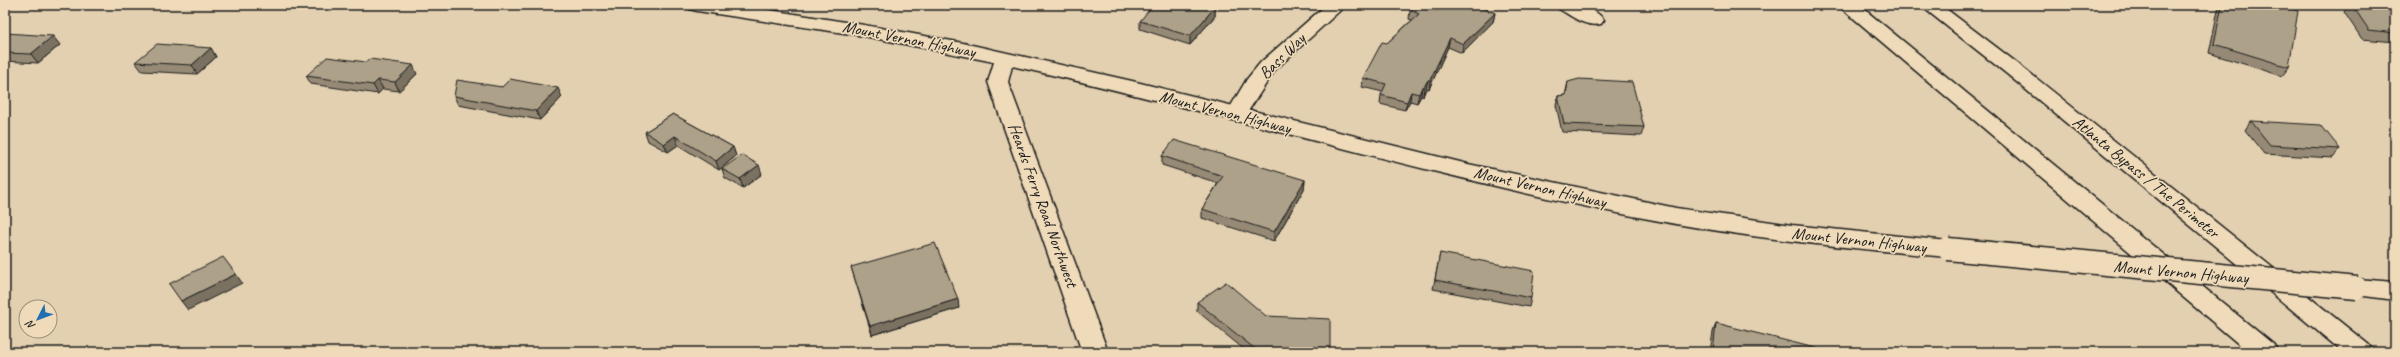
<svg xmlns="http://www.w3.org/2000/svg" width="2400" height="357" viewBox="0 0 2400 357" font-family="Caveat,sans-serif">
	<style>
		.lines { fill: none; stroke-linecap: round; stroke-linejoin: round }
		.minor-casing { stroke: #1c1c1c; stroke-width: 3 }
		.tertiary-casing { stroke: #1c1c1c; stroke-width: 3 }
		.motorway-casing { stroke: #1c1c1c; stroke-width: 3 }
		.minor { fill: #efdbb9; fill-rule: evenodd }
		.tertiary { fill: #efdbb9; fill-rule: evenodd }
		.motorway { fill: #efdbb9; fill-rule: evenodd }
		.tertiary-bridge-casing { stroke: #1c1c1c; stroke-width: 25; stroke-linecap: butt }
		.tertiary-bridge { stroke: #efdbb9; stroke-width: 22 }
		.wall { fill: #968a76; stroke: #1c1c1c }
		.shaded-wall { fill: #7a7160; stroke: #1c1c1c }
		.building { fill: #aea189; stroke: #1c1c1c }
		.labels { text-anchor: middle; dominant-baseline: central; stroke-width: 3.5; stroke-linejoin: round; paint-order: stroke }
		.street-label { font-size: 17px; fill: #1c1c1c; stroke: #efdbb9 }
	</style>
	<rect width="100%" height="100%" fill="#e2d0b0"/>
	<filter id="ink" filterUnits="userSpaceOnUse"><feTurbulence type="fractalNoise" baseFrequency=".025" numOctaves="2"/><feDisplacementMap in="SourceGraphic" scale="8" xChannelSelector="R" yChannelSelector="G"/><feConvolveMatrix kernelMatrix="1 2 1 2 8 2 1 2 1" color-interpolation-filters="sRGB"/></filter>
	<g filter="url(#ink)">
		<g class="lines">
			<defs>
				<path id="minor" d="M1326,5H1346L1275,70L1243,119L1236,121L1229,119L1226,114L1247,79L1261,62Z
					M1557,5C1573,5 1593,5 1604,20L1601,24C1586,28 1572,16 1559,9Z"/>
				<path id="tertiary" d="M688,5H738L864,25L963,43L1132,81L1468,164L1676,208L1792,225L1948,241L1956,243L1960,249L1956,255L1948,257C1857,249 1766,240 1676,224C1452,184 1234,115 1012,66L1008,82L1108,352H1082L988,82L994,62L864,36L697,11L690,9Z
					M2357,279L2395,282V300L2349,294L2345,288L2349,282Z"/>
				<path id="motorway" d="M1838,5H1859L2274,345L2278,352H2248Z
					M1920,5H1941L2021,66L2369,345L2373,352H2343L2007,74Z"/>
			</defs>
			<use href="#minor" class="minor-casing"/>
			<use href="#tertiary" class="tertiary-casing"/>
			<use href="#motorway" class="motorway-casing"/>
			<use href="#minor" class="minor"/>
			<use href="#tertiary" class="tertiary"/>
			<use href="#motorway" class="motorway"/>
			<defs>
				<path id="tertiary-bridge" d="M1948,249L2357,288"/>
			</defs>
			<use href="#tertiary-bridge" class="tertiary-bridge-casing"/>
			<use href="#tertiary-bridge" class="tertiary-bridge"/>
		</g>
		<path class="wall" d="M2219,5H2279L2289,67L2282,76L2209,53Z
			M2349,5H2395V42L2362,39L2344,12Z
			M1215,7V16L1190,45L1140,29V21Z
			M1480,7L1495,13L1493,22L1462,53L1448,47L1429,89H1426L1423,96H1421L1417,103L1410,101L1405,110L1380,104L1381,95L1383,92L1362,87L1363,78L1387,43L1412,20L1409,19L1410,10Z
			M5,33L60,45L38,63L5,61Z
			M211,48L216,57L197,74L142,71L135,62Z
			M417,74L399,91L383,89L378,94L311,84L306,76Z
			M1568,82L1644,127L1641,136L1562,132L1556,105L1558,96L1565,95Z
			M502,87L562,97L540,120L458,105L454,96Z
			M673,114L733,147L736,156L719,170L678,145L668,152L648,141L645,132Z
			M2251,121L2340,149L2333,158L2264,154L2245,130Z
			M1162,156L1305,180L1304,189L1274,241L1202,218V209L1218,183L1162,165Z
			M722,169L762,174L743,188L725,178Z
			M1440,253L1531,298L1529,307L1433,289Z
			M851,267L959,308L872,335Z
			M1197,302L1266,316L1330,352L1246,351L1197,311Z
			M1716,323L1819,352H1710L1713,332Z"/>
		<path class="shaded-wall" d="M1215,7V16L1190,45V36Z
			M1495,13L1493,22L1462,53L1463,44Z
			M53,36L60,45L38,63L31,54Z
			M1450,38L1448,47L1429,89L1430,80Z
			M211,48L216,57L197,74L192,65Z
			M413,65L417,74L399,91L395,82Z
			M378,80L383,89L378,94L373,85Z
			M1428,80L1426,89L1423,96L1424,87Z
			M1422,87L1421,96L1417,103L1419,94Z
			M558,88L562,97L540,120L536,111Z
			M1411,92L1410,101L1405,110L1407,102Z
			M675,136L678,145L668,152L664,144Z
			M733,147L736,156L719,170L716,161Z
			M759,165L762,174L743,188L740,179Z
			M1305,180L1304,189L1274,241V232Z
			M236,274L242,283L188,310L181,301Z
			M958,299L959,308L872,335L870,326Z"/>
		<path class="building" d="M1153,5H1208L1215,7L1190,36L1140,21Z
			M1416,5H1477V6L1495,13L1463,44L1450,38L1430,80H1428L1424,87H1422L1419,94L1411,92L1407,102L1381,95L1386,84L1363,78L1382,42L1387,43L1419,14L1410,10Z
			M2222,5H2279L2298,11L2289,67L2214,44Z
			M2352,5H2367L2374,6V5H2395V33L2369,30Z
			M5,33L53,36L31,54L5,53Z
			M157,44L211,48L192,65L135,62Z
			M327,57L366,62L370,59L413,65L395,82L378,80L373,85L306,76Z
			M510,79L558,88L536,111L454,96L457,80L502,87Z
			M1579,79L1632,82L1644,127L1564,124L1558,96L1566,95L1568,82Z
			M673,114L733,147L716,161L675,136L664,144L645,132Z
			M2251,121L2321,125L2340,149L2270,145Z
			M1174,140L1305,180L1274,232L1202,209L1223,176L1162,156Z
			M742,155L759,165L740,179L722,169Z
			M935,243L958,299L870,326L851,267Z
			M1440,253L1534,271L1531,298L1435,280Z
			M223,257L236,274L181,301L169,284Z
			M1226,282L1266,316L1330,319V352H1238L1255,349L1197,302Z
			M1716,323L1819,349V352H1713Z"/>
	</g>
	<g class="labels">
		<g class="street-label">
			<text transform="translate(909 39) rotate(11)">Mount Vernon Highway</text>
			<text transform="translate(1282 56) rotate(-45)">Bass Way</text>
			<text transform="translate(1225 112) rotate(14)">Mount Vernon Highway</text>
			<text transform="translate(2146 177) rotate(39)">Atlanta Bypass / The Perimeter</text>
			<text transform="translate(1540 187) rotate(13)">Mount Vernon Highway</text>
			<text transform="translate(1043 205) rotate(70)">Heards Ferry Road Northwest</text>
			<text transform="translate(1859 240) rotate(6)">Mount Vernon Highway</text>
			<text transform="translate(2181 272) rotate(5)">Mount Vernon Highway</text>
		</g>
	</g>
	<rect width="2400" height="357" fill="none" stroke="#efdbb9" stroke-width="20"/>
	<rect x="10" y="10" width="2380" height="337" fill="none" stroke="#1c1c1c" stroke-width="1.5" filter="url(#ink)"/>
	<g transform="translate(38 319) rotate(228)"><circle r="19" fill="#efdbb9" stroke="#9b8f7a"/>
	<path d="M0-3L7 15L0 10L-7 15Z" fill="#1f6fb2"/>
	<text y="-6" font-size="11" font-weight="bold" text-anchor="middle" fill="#1c1c1c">N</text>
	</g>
</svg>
